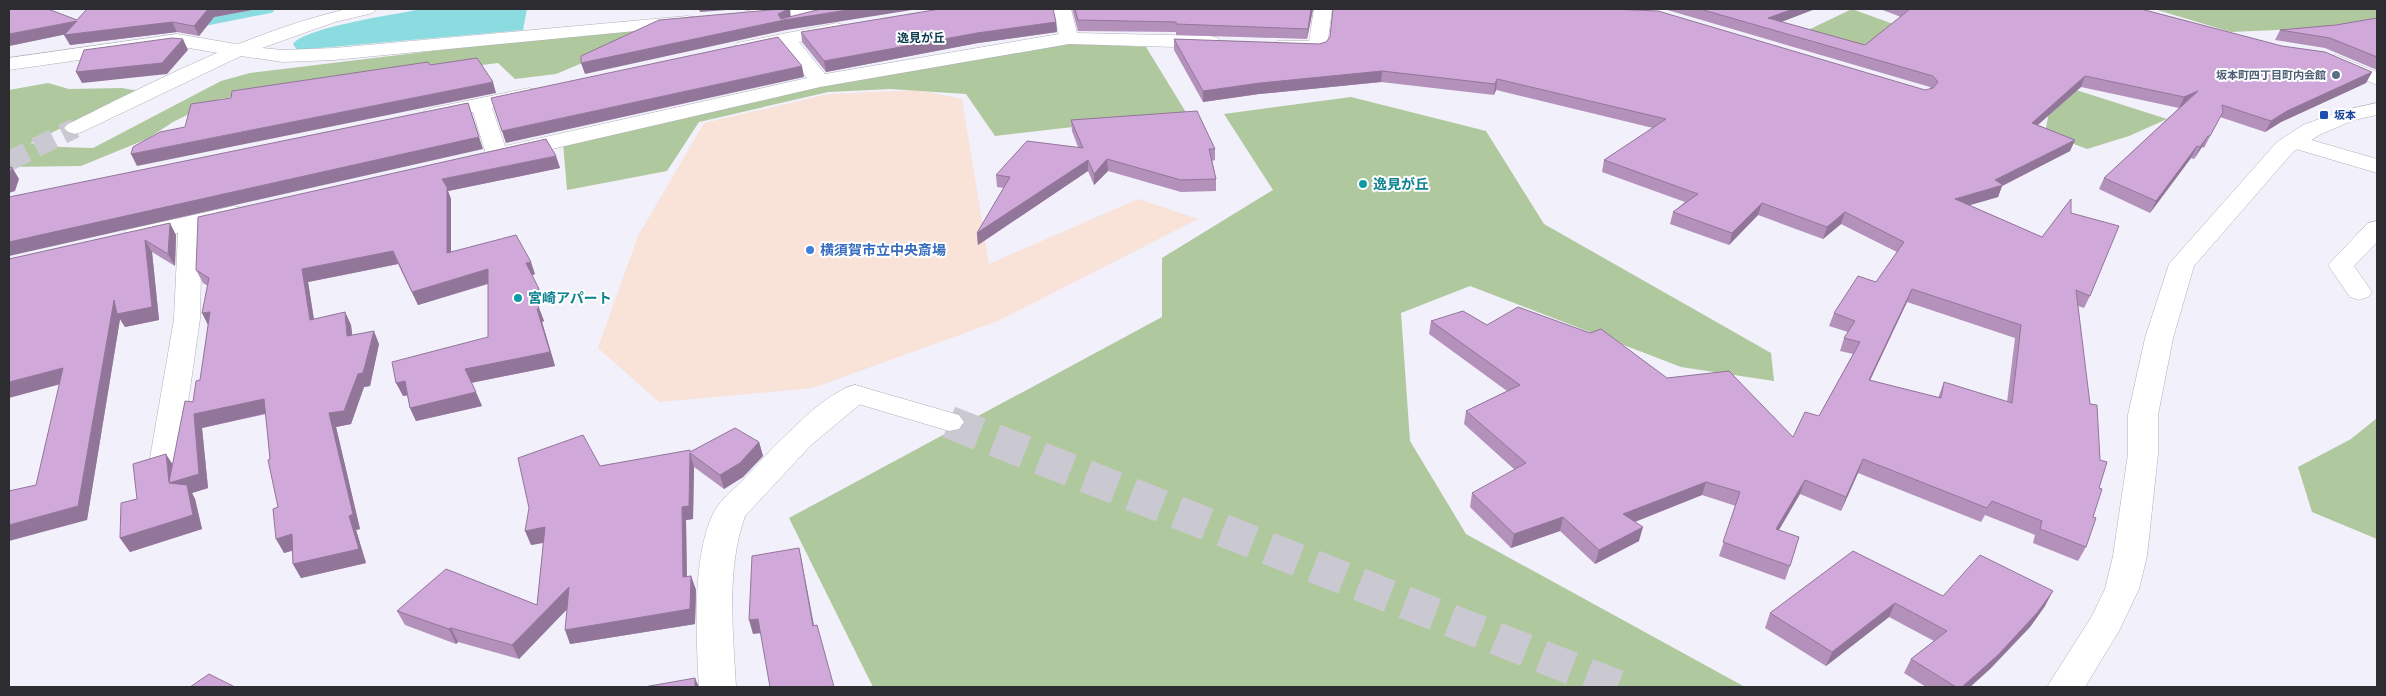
<svg xmlns="http://www.w3.org/2000/svg" width="2386" height="696" viewBox="0 0 2386 696" font-family="'Archivo Narrow','Noto Sans JP',sans-serif">
	<style>
		.commercial { fill: #f9e2d7 }
		.green { fill: #b0c89d }
		.water { fill: #8adce0 }
		.lines { fill: none; stroke-linecap: round; stroke-linejoin: round }
		.stream { stroke: #8adce0; stroke-width: 8 }
		.tertiary-tunnel-far1 { stroke: #cac9d2; stroke-width: 20; stroke-dasharray: 20 10; stroke-linecap: butt }
		.tertiary-tunnel { stroke: #cac9d2; stroke-width: 33; stroke-dasharray: 33 16; stroke-linecap: butt }
		.minor-casing { stroke: #b0b0ba; stroke-width: 1 }
		.tertiary-casing { stroke: #b0b0ba; stroke-width: 1 }
		.minor { fill: #fff; fill-rule: evenodd }
		.tertiary { fill: #fff; fill-rule: evenodd }
		.wall { fill: #b391bb; fill-rule: evenodd }
		.shaded-wall { fill: #927699 }
		.building { fill: #d0a9da; stroke: #927699; fill-rule: evenodd }
		.service-dot { fill: #5c6f8a; stroke: #fff; stroke-width: 2 }
		.transit-dot { fill: #1a4fb4; stroke: #fff; stroke-width: 2 }
		.culture-dot { fill: #0f9aa8; stroke: #fff; stroke-width: 2 }
		.shop-dot { fill: #3f7fe0; stroke: #fff; stroke-width: 2 }
		.labels { text-anchor: middle; dominant-baseline: central; stroke-width: 4; stroke-linejoin: round; paint-order: stroke }
		.far-service-label { font-size: 11px; font-weight: bold; fill: #4e5e75; stroke: #fff; text-anchor: end }
		.far-transit-label { font-size: 11px; font-weight: bold; fill: #164399; stroke: #fff; text-anchor: start }
		.far-neighbourhood-label { font-size: 12px; font-weight: bold; fill: #0b3b4f; stroke: #fff }
		.culture-label { font-size: 14px; font-weight: bold; fill: #0d838f; stroke: #fff; text-anchor: start }
		.shop-label { font-size: 14px; font-weight: bold; fill: #366cbe; stroke: #fff; text-anchor: start }
	</style>
	<rect width="100%" height="100%" fill="#f1f0fb"/>
	<path class="commercial" d="M919,90L962,99L989,264L1138,199L1198,219L998,321L813,388L659,402L598,348L638,236L704,123L829,94Z"/>
	<path class="green" d="M1852,9L2073,89L2167,119L2129,136L2087,149L2045,133L2049,112L1806,31Z
		M2154,9H2377V21L2318,28L2231,32Z
		M795,15L816,16L608,52L556,74L515,79L498,63L219,99L173,122L147,139L81,166L9,167V90L48,83L69,89L122,88L139,91L30,143L61,147L93,148L221,81L250,73L449,49Z
		M1071,43L1146,47L1187,114L995,136L966,94L890,89L828,92L699,122L667,171L567,190L563,143L789,92Z
		M1351,97L1486,131L1544,224L1771,353L1774,381L1681,367L1470,286L1401,313L1410,441L1466,534L1745,687H873L789,518L1162,317V258L1273,190L1224,114Z
		M2377,418V539L2312,512L2298,467L2351,439Z"/>
	<path class="water" d="M422,9H527L523,30L297,50L293,44C306,27 398,14 422,9Z"/>
	<g class="lines">
		<path class="stream" d="M199,23L270,9"/>
		<path class="tertiary-tunnel-far1" d="M9,161L75,128"/>
		<path class="tertiary-tunnel" d="M949,422L1619,687"/>
		<defs>
			<path id="minor" d="M1053,9H1071L1077,33L1211,36L1218,38L1220,42L1218,46L1211,48L1069,44L820,87L513,158C505,155 499,161 489,159L486,154L473,112L432,120L425,118L422,114L425,110L432,108L529,88L536,90L539,94L536,98L492,108L505,146L807,78L782,45L744,53L737,51L735,47L737,43L837,23L843,25L846,29L843,33L799,42L825,74L1059,34Z
				M1314,9H1332L1327,47L1325,51L1318,53L1277,49L1275,45L1277,41H1309Z
				M177,34L236,44L243,46L245,50L243,54L236,56L177,46L9,70V58Z
				M2336,55L2377,72V85L2329,65L2326,61L2329,57Z
				M2294,135L2377,159V173L2286,146L2283,141L2286,136Z
				M234,206L242,208L246,213L242,218L202,227L200,319L180,458L176,465L165,468L154,465L150,458L174,319L178,233L135,242L126,240L123,235L126,230Z
				M2377,221V242L2354,266L2372,292L2368,297L2359,300L2350,297L2328,265L2368,223Z
				M855,385L865,388L869,394L865,400L811,445L745,516C726,570 733,631 736,687H699C696,639 692,557 713,514C720,500 732,491 743,480C757,465 770,450 785,436C804,418 829,392 855,385Z"/>
			<path id="tertiary" d="M346,9H376L373,13L335,22L262,48L283,50L334,48L687,16L693,17L696,21L693,25L687,26L334,60L283,62L241,56L82,132L75,134L68,132L64,128L68,124C159,79 247,33 346,9Z
				M761,9H822L819,13L813,14L752,20L746,19L743,15L746,11Z
				M2377,103V115L2354,120L2319,135L2293,152L2194,266L2173,338L2158,415V454L2147,556L2139,589L2119,631L2085,687H2047L2092,616L2105,589L2113,556L2128,454V415L2145,338L2169,264L2277,142L2303,125L2341,111Z
				M855,385L959,415L964,422L959,429L949,431L845,400L841,394L845,388Z"/>
		</defs>
		<use href="#minor" class="minor-casing"/>
		<use href="#tertiary" class="tertiary-casing"/>
		<use href="#minor" class="minor"/>
		<use href="#tertiary" class="tertiary"/>
	</g>
	<path class="wall" d="M87,9H258L214,17L199,36L177,32L70,45L65,34L9,46L77,20Z
		M1072,9H1313L1307,39L1176,35V32L1078,31Z
		M1664,9H1815L1781,22L1865,45L1901,17L1880,9H2141L2372,72L2366,83L2281,122L2265,132L2220,117L2204,148L2202,147L2194,159L2191,158L2150,213L2099,189L2104,178L2179,108L2081,87L2038,125L2075,140L2070,151L2002,186L1998,197L1969,205L2042,237L2071,213L2090,296L2084,308L2078,306L2099,488L2086,547L2078,561L2033,543L2035,535L1985,515L1981,522L1858,473L1841,511L1800,494L1779,530L1790,566L1785,580L1719,556L1736,506L1702,495L1635,522L1639,541L1595,564L1560,531L1511,548L1470,507L1472,493L1515,470L1464,424L1466,411L1507,391L1429,334L1431,321L1487,325L1667,378L1793,437L1819,416L1853,354L1840,351L1844,338L1848,332L1829,326L1834,313L1876,282L1897,252L1841,224L1823,239L1758,215L1729,245L1670,224L1673,212L1685,202L1602,172L1604,160L1653,128L1496,90L1494,95L1381,82L1259,94L1203,102L1174,50V39L1319,44L1326,42L1330,37L1925,90L1931,89L1930,87ZM1907,302L2015,338L2007,402L1944,382L1938,398L1870,380Z
		M2377,18V70L2325,48L2275,40L2280,30L2336,25Z
		M1056,22L1057,32L978,43L826,72L802,42L801,32Z
		M1071,120L1215,149V160L1212,161L1216,179V191L1181,192L1108,171L1094,185L1088,171L978,245L977,233L1004,188L997,187L996,175L1078,147L1072,131Z
		M556,156L560,168L448,191L451,199V251L535,274L532,275L544,302L537,303L544,321L542,322L555,366L471,383L482,406L416,421L410,408L407,395L403,396L488,337V284L418,305L398,264L308,282L314,319L345,312L351,325L352,335L379,344L370,386L364,387L351,424L336,427L360,529L356,530L366,563L301,578L293,564L292,551L284,553L278,507L270,459L266,414L202,428L208,488L192,493L195,499L202,529L130,552L120,538L137,499L173,464L200,380L208,325V286L203,283L196,270Z
		M176,235L175,266L152,252L159,320L125,327L120,319L87,520L36,485L60,385L9,259Z
		M759,442L763,456L743,477L724,489L694,467L693,519L686,520L687,577L691,576L696,590L695,624L570,644L567,609L519,659L458,642L456,644L405,625L397,611L537,605L544,543L531,545L600,466Z
		M1943,596L2045,606L2030,627L1990,669L1970,687H1926L1904,673L1911,659L1934,641L1889,617L1826,666L1765,628L1770,613Z"/>
	<path class="shaded-wall" d="M208,9H258L214,17L199,36L194,26Z
		M699,9H740L700,12Z
		M788,9H790L791,18L854,9H918L786,30L585,74L581,63L778,14Z
		M1311,9H1313L1307,39L1308,29Z
		M1793,9H1815L1766,28L1768,18Z
		M77,21L82,31L9,46V34Z
		M172,22L177,32L70,45L64,35Z
		M1056,22L1057,32L978,43L826,72L824,61L977,33Z
		M183,39L188,50L167,74L82,83L76,72Z
		M802,66L804,77L506,143L502,131Z
		M1382,71L1381,82L1259,94L1203,102V91L1260,83Z
		M2372,72L2366,83L2281,122L2265,132L2271,121L2287,111Z
		M2085,76L2081,87L2027,134L2032,123Z
		M1497,79L1496,90L1494,95L1495,84Z
		M493,82L496,93L137,166L131,154Z
		M2198,91L2179,108L2184,97Z
		M468,103L483,149L9,256V242Z
		M2208,136L2202,147L2194,159L2200,147Z
		M2075,140L2070,151L2002,186L1998,197L1950,211L1955,199Z
		M2197,146L2191,158L2150,213L2156,201Z
		M556,156L560,168L448,191L451,199V265L447,253L442,179Z
		M1107,159L1108,171L1094,185V174Z
		M1088,160V171L978,245L977,233Z
		M12,167L19,179L15,191L9,193V177Z
		M1762,203L1758,215L1729,245L1732,233Z
		M1845,212L1841,224L1823,239L1827,227Z
		M170,223L176,235L175,266L168,254Z
		M145,240L152,252L159,320L125,327L120,319L87,520L9,541V525L78,506L114,300Z
		M393,251L398,264L308,282L316,333L310,320L302,269Z
		M531,262L535,274L530,276L526,263Z
		M488,269L493,282L418,305L412,292Z
		M539,289L544,302L537,304L532,291Z
		M1912,289L1907,302L1864,393L1869,380Z
		M539,308L544,321L542,322L555,366L470,383L465,369L537,309Z
		M210,312L209,327L202,313Z
		M345,312L351,325L354,350L347,336Z
		M374,331L379,344L370,386L364,387L351,424L336,427L360,529L356,530L366,563L301,578L293,564L349,516L329,413Z
		M63,368L72,381L9,398V382Z
		M405,381L411,395L403,396L396,383Z
		M476,392L482,406L416,421L410,408Z
		M264,399L271,412L202,428L208,488L192,493L195,499L202,529L130,552L120,538L169,483L166,454L175,468L194,414Z
		M759,442L763,456L743,477L724,489L720,475Z
		M690,453L694,467L693,519L686,520L687,591L683,577L682,507Z
		M1863,459L1858,473L1841,511L1846,497Z
		M1805,480L1800,494L1771,543L1776,529Z
		M1706,482L1702,495L1619,528L1623,514Z
		M1563,517L1560,531L1511,548L1514,534Z
		M545,527L551,541L531,545L525,531Z
		M1643,527L1639,541L1595,564L1599,550Z
		M292,534L300,548L284,553L276,539Z
		M799,548L802,562L817,641L813,626Z
		M691,576L696,590L695,624L570,644L565,630Z
		M569,587L575,601L519,659L512,645Z
		M2053,591L2045,606L2030,627L1990,669L1970,687H1962Z
		M1895,603L1889,617L1826,666L1832,652Z
		M758,619L762,633L753,634L749,620Z
		M451,628L458,642L456,644L449,629Z
		M695,678L699,687H695Z"/>
	<path class="building" d="M9,9H48L77,20L87,9H208L194,26L172,22L64,35L77,21L9,34Z
		M781,9H788L778,14L781,19L821,9H854L784,20L581,63V56L659,20Z
		M940,9H1053L1056,22L977,33L824,61L801,32Z
		M1075,9H1311L1308,29L1176,24V22L1078,20Z
		M1333,9H1609L1658,11L1925,90L1933,88L1938,82L1933,76L1700,9H1793L1768,18L1865,45L1910,9H1909H2141L2282,46L2325,52L2372,72L2287,111L2271,121L2222,105L2223,112L2210,136H2208L2200,147L2197,146L2156,201L2104,178L2198,91L2184,97L2085,76L2032,123L2075,140L1995,180L2003,185L1955,199L2042,237L2071,199V213L2119,226L2090,296L2076,290L2090,404L2097,405L2100,460L2107,462L2099,488L2102,489L2093,517L2096,518L2086,547L2040,529L2042,521L1992,501L1987,508L1863,459L1846,497L1805,480L1776,529L1799,537L1790,566L1723,542L1740,492L1706,482L1623,514L1643,527L1599,550L1563,517L1514,534L1472,493L1526,463L1466,411L1520,385L1431,321L1463,311L1487,325L1518,307L1590,333L1601,329L1667,378L1729,371L1793,437L1805,412L1819,416L1860,342L1844,338L1855,321L1834,313L1858,276L1876,282L1904,242L1845,212L1827,227L1762,203L1732,233L1673,212L1698,194L1604,160L1666,119L1497,79L1495,84L1382,71L1260,83L1203,91L1174,39L1319,44L1326,42L1330,37ZM1912,289L2021,325L2012,403L1944,382L1941,398L1869,380Z
		M2377,18V57L2330,38L2280,30L2336,25Z
		M778,37L802,66L502,131L491,98Z
		M172,38L183,39L162,63L76,72L84,50Z
		M477,58L493,82L131,154L133,147L160,132L185,127L191,104L231,98L232,91L428,62L430,65Z
		M468,103L479,137L9,242V197Z
		M1197,111L1215,149H1209L1216,179L1181,180L1107,159L1094,174L1088,160L977,233L1010,177L996,175L1027,141L1083,148L1071,120Z
		M546,139L556,156L442,179L447,187V253L516,235L531,262L526,263L539,289L532,291L539,308L537,309L550,352L465,369L476,392L410,408L405,381L396,383L392,362L488,337V269L412,292L393,251L302,269L310,320L345,312L347,336L374,331L363,373L358,374L344,411L329,413L353,514L349,516L359,549L293,564L292,534L276,539L273,509L278,507L268,460L270,459L264,399L194,414L199,474L169,483L187,485L193,515L120,538L121,503L137,499L133,464L166,454L169,482L185,401L193,402L196,381L200,380L210,312L202,313L209,278L196,270L198,217Z
		M12,167L9,177V168Z
		M170,223L168,254L145,240L152,307L117,314L114,300L78,506L9,525V491L36,485L63,368L9,382V259Z
		M735,428L759,442L740,463L720,475L690,453L689,506L682,507L683,577L691,576L690,609L565,630L569,587L512,645L451,628L449,629L397,611L446,569L537,605L545,527L525,531L529,508L518,458L583,435L600,466L690,450V452Z
		M799,548L813,626L817,625L834,687H770L758,619L749,620L752,556Z
		M1853,551L1943,596L1980,555L2053,591L2037,613L1998,655L1962,687H1956L1911,659L1947,631L1895,603L1832,652L1770,613Z
		M209,674L235,687H190Z
		M695,678V687H644Z"/>
	<circle class="service-dot" cx="2336" cy="75" r="5"/>
	<rect class="transit-dot" x="2319" y="110" width="10" height="10" rx="2.5"/>
	<g class="culture-dot">
		<circle cx="1363" cy="184" r="5"/>
		<circle cx="518" cy="298" r="5"/>
	</g>
	<circle class="shop-dot" cx="810" cy="250" r="5"/>
	<g class="labels">
		<g class="far-service-label">
			<text x="2326" y="75">坂本町四丁目町内会館</text>
		</g>
		<g class="far-transit-label">
			<text x="2334" y="115">坂本</text>
		</g>
		<g class="far-neighbourhood-label">
			<text x="921" y="38">逸見が丘</text>
		</g>
		<g class="culture-label">
			<text x="1373" y="184">逸見が丘</text>
			<text x="528" y="298">宮崎アパート</text>
		</g>
		<g class="shop-label">
			<text x="820" y="250">横須賀市立中央斎場</text>
		</g>
	</g>
	<rect width="2386" height="696" fill="none" stroke="#2d2c30" stroke-width="20"/>
</svg>
